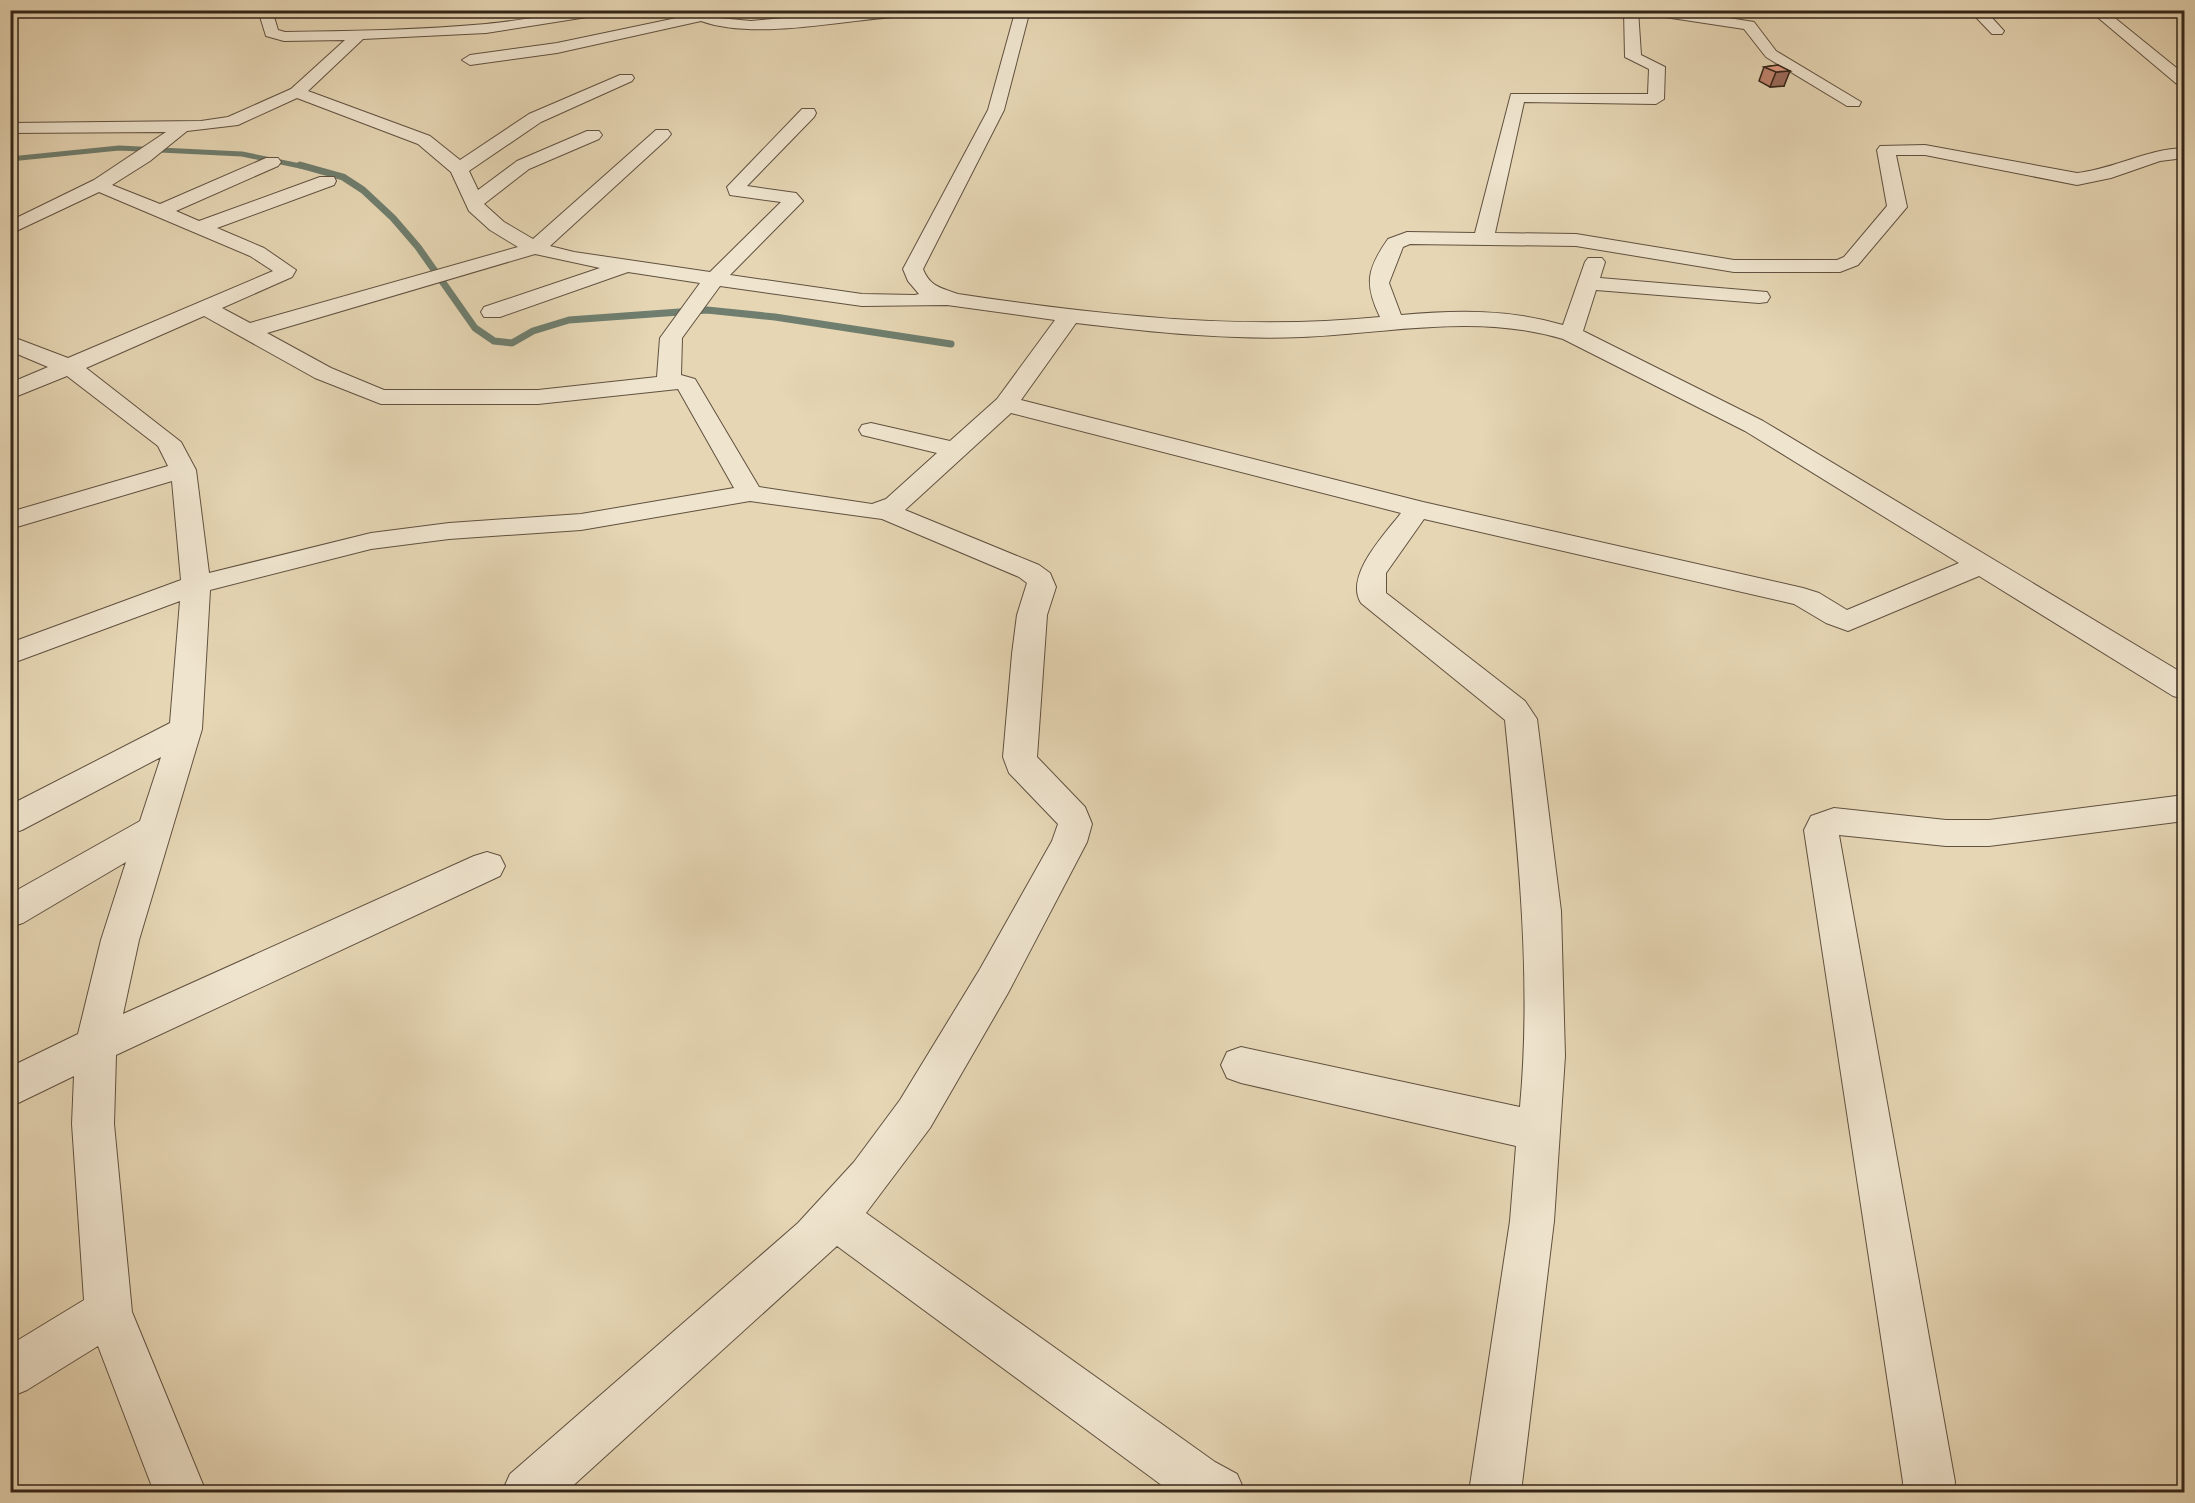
<svg xmlns="http://www.w3.org/2000/svg" width="2195" height="1503" viewBox="0 0 2195 1503" font-family="'EB Garamond',serif">
	<style>
		.lines { fill: none; stroke-linecap: round; stroke-linejoin: round }
		.stream-far1 { stroke: #6f7e6e; stroke-width: 5 }
		.stream { stroke: #6f7e6e; stroke-width: 7 }
		.street-casing { stroke: #605140; stroke-width: 2 }
		.street { fill: #efe4ce; fill-rule: evenodd }
		.wall { fill: #c28571; stroke: #332519; stroke-width: 1.5 }
		.shaded-wall { fill: #9e6c5c; stroke: #332519; stroke-width: 1.5 }
		.building { fill: #e19b83; stroke: #332519; stroke-width: 1.5 }
	</style>
	<rect width="100%" height="100%" fill="#e6d6b4"/>
	<filter id="stains"><feTurbulence type="fractalNoise" baseFrequency=".00333" numOctaves="4"/><feColorMatrix values="0 0 0 0 .2 0 0 0 0 .09 0 0 0 0 .02 0 0 0 .5 -.17"/></filter>
	<radialGradient id="worn" r=".72"><stop offset=".6" stop-color="#630" stop-opacity="0"/><stop offset="1" stop-color="#630" stop-opacity=".3"/></radialGradient>
	<g class="lines">
		<path class="stream-far1" d="M10,159L119,148L242,154L305,167"/>
		<path class="stream" d="M300,165L343,177L363,190L393,218L418,247L475,328L494,341L512,343L533,331L569,320L707,310L775,317L951,344"/>
		<defs>
			<path id="street" d="M258,10H272L278,30L285,32C352,31 419,30 486,24C528,20 570,10 613,10L606,14L486,33L363,39L308,91L430,136L460,160L529,114L620,75H632L634,78L632,81L541,122L469,171L478,190L517,161L587,131H599L602,135L599,139L529,169L484,204L504,222L533,239L656,130H668L671,134L668,138L550,246L574,252L710,272L781,202L730,195L727,187L802,109H814L816,113L814,117L747,186L796,193L803,201L730,275L862,294L915,295L919,294L908,281L903,269L988,110L1014,16C974,16 934,14 894,17C838,21 754,40 701,21L557,53L470,65L462,60L470,55L557,43L686,16L675,10H697L719,18L751,21L865,10H1030L1004,110L923,269C930,287 942,288 958,294C1098,315 1239,331 1380,317C1364,284 1367,269 1388,239L1407,232L1475,233L1511,94H1648L1649,69L1625,57L1624,10H1638L1641,55L1665,67L1664,99L1656,104L1524,102L1495,233L1576,234L1734,260H1837L1844,257L1887,206L1877,150L1880,146L1925,145L2077,173C2114,169 2147,149 2184,148V158L2160,161L2111,178L2077,185L1925,155H1896L1907,207L1858,265L1840,272H1734L1576,246L1410,244L1403,247L1389,283L1401,315C1456,310 1510,309 1563,325L1585,262L1588,258H1602L1605,262L1600,278L1767,292L1770,297L1767,302L1759,303L1596,290L1583,331L1763,421L2184,674V699L2173,696L1979,576L1848,631L1826,623L1794,604L1424,519L1386,573V593L1525,701L1537,719L1561,911L1565,1056L1554,1221L1521,1492H1469L1510,1221L1516,1146L1241,1083L1227,1078L1221,1065L1227,1052L1241,1047L1520,1107C1532,978 1518,849 1505,720L1361,603C1344,576 1385,534 1401,513L1011,413L905,510L1039,565L1050,573L1056,587L1047,615L1037,757L1085,807L1092,824L1087,842L1008,993L930,1128L866,1213L1215,1462L1237,1474L1245,1492H1171L837,1246L566,1492H502L510,1474L798,1223L854,1162L900,1100L980,969L1052,841L1058,824L1009,773L1003,757L1012,654L1017,615L1027,583L1019,577L882,519L750,501L581,530L449,539L371,549L210,590L202,729L139,940L123,1014L474,856L487,852L500,856L505,866L500,876L116,1055L114,1124L132,1312L206,1492H154L98,1346L27,1390L10,1397V1345L84,1300L72,1124L74,1076L10,1107V1067L78,1034L101,940L126,862L23,923L10,927V894L140,821L161,757L22,830L10,834V805L170,723L180,601L10,664V643L181,580L172,481L10,529V512L168,466L158,446L67,376L10,399V383L48,367L10,351V336L68,358L273,271L250,256L99,192L10,234V221L94,180L166,132L10,133V123L201,121L228,117L291,89L345,40L284,41L266,36ZM297,98L418,144L451,172L469,211L490,230L518,247L250,323L222,308L292,277L296,270L264,248L217,228L334,185L336,181L334,177H320L199,221L176,211L278,166L281,162L278,158H266L160,204L112,185L150,161L187,131L238,125ZM535,254L600,268L484,307L481,312L484,317H500L628,272L700,283L660,338L657,377L538,390H384L331,368L267,333ZM720,286L862,306L947,305L1055,320L997,399L950,441L871,423L862,425L859,430L862,435L937,453L886,499L872,504L759,487L695,379L681,375L682,338ZM204,316L315,378L381,404H538L678,389L734,488L581,514L449,523L371,533L209,573L196,470L181,442L86,368ZM1076,323C1151,332 1227,340 1302,337C1390,333 1476,313 1563,339L1745,431L1959,563L1847,610L1819,593L1803,588L1423,502L1021,400Z
				M1638,10H1678L1754,22L1776,51L1861,102L1859,106H1847L1766,57L1744,29L1645,14Z
				M1969,10H1985L2004,31L2002,34H1992Z
				M2089,10H2105L2184,74V87L2178,85Z
				M2184,795V821L1989,846H1946L1839,835L1955,1482L1954,1492H1902L1903,1482L1804,830L1811,816L1834,808L1946,820H1989Z"/>
		</defs>
		<use href="#street" class="street-casing"/>
		<use href="#street" class="street"/>
	</g>
	<path class="wall" d="M1778,65L1784,86L1770,87L1759,81L1764,67Z"/>
	<path class="shaded-wall" d="M1790,71L1784,86L1770,87L1776,72Z"/>
	<path class="building" d="M1778,65L1790,71L1776,72L1764,67Z"/>
	<rect width="2195" height="1503" fill="none" stroke="#e6d6b4" stroke-width="36"/>
	<rect x="12" y="12" width="2171" height="1479" fill="none" stroke="#332519" stroke-width="3"/>
	<rect x="18" y="18" width="2159" height="1467" fill="none" stroke="#332519" stroke-width="1.5"/>
	<rect width="100%" height="100%" filter="url(#stains)"/>
	<rect width="100%" height="100%" fill="url(#worn)"/>
</svg>
